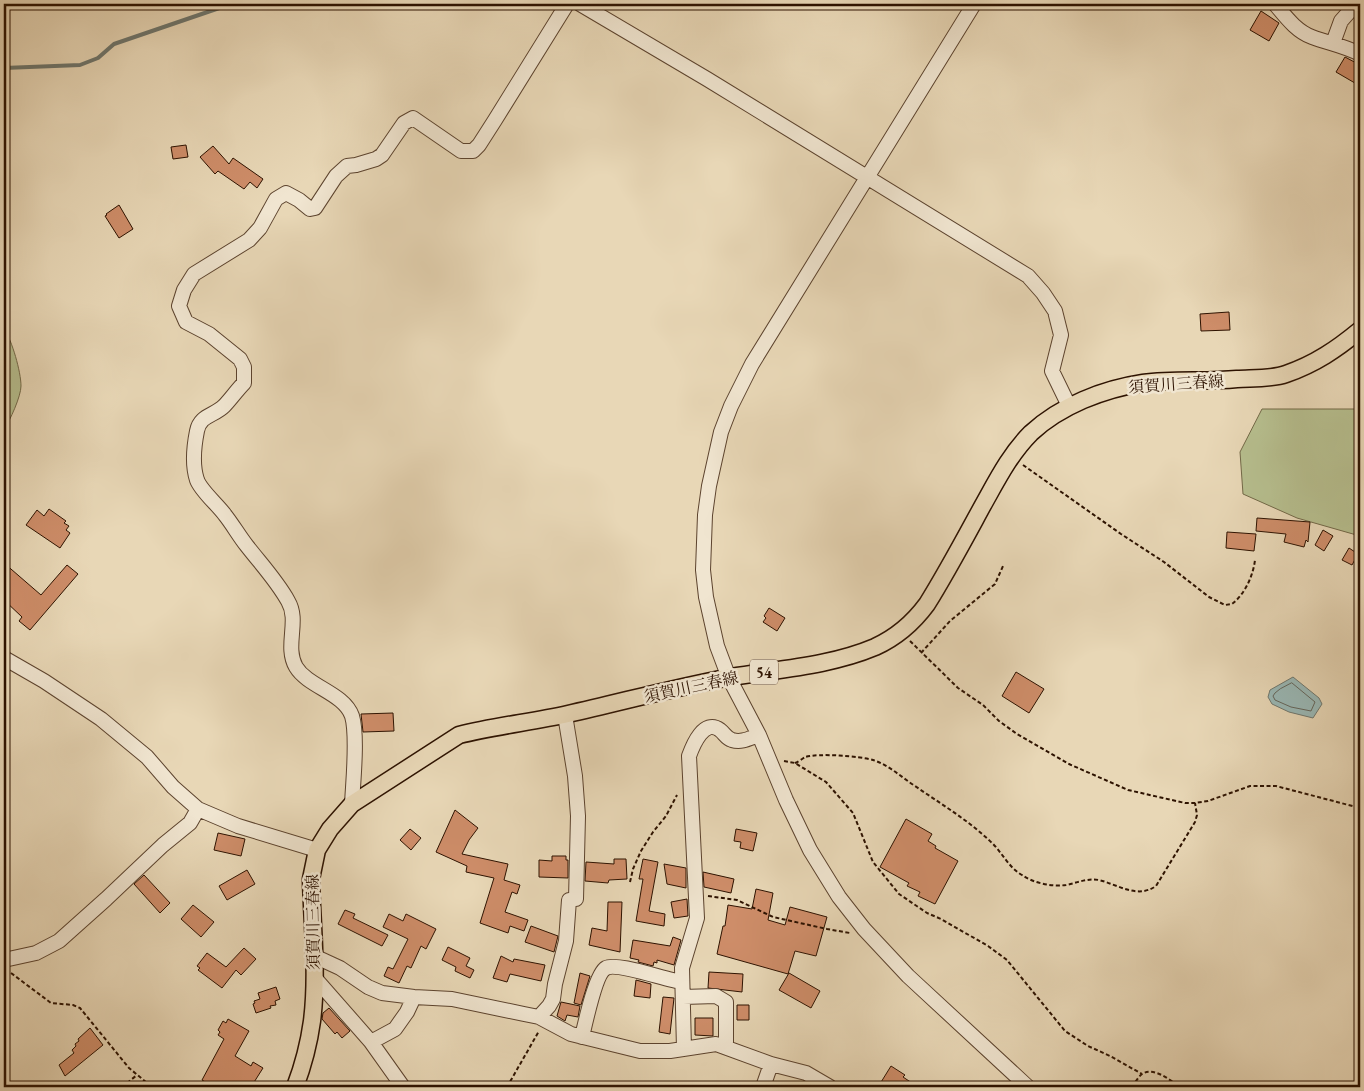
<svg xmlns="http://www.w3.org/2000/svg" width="1364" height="1091" viewBox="0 0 1364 1091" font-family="'EB Garamond','Noto Serif JP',serif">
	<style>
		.green { fill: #b6be8e; stroke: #726847 }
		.water { fill: #99b8b6; stroke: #6e766d }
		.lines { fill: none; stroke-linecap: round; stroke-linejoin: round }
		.shore { stroke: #63655b; stroke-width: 1 }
		.stream { stroke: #6e766d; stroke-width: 4 }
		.building { fill: #ce8d69; stroke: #2d1200 }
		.minor-casing { stroke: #5c432e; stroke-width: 16 }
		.major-casing { stroke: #2d1200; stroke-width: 19 }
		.path { stroke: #2d1200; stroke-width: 2; stroke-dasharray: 4 2.5; stroke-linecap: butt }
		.minor { stroke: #f0e5d0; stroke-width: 14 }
		.major { stroke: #e8d7b6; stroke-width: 16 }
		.labels { text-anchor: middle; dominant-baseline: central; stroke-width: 5; stroke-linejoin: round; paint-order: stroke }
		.shield { fill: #f0e5d0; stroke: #68513e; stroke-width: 1 }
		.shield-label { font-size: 15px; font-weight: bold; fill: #2d1200 }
		.street-label { font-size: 16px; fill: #2d1200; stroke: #f0e5d0 }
	</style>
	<rect width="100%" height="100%" fill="#e8d7b6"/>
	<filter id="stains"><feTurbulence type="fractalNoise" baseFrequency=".004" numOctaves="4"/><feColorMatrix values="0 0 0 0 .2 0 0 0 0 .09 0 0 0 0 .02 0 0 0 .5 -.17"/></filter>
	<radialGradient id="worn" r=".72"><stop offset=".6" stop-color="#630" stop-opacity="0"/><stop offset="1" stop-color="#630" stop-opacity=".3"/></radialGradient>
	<path class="green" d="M4,329C12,340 21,372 21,386C21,396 10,421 4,429Z
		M1262,409H1360V536L1297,518L1243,494L1240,452Z"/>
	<path class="water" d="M1293,677L1319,698L1322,704L1313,718L1289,712L1272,704L1268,697L1270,690Z"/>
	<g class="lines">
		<path class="shore" d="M1292,683L1315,702L1311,711L1291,707L1275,700L1273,696L1275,693L1280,689Z"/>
		<path class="stream" d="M4,68L80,65L98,58L114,44L231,4"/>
	</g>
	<path class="building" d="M1261,11L1279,23L1269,41L1250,30Z
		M1345,57L1360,65V86L1336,72Z
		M186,145L188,157L173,159L171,147Z
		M213,146L229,164L233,158L263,179L257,188L250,182L244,189L218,171L215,174L200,157Z
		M119,205L133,229L119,238L105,216L107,215L106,214Z
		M1229,312L1230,330L1201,331L1200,314Z
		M49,509L66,521L64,523L69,526L66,530L70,533L60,548L26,525L37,510L44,516Z
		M1257,518L1310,522L1308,542L1306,540L1304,547L1284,542L1286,534L1256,531Z
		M1323,530L1333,536L1324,551L1315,545Z
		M1227,532L1256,534L1254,551L1226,548Z
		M1349,548L1358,554L1352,565L1342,560Z
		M4,563L41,595L67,565L78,574L30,630L19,621L22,617L4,600Z
		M769,608L785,618L777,631L763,622L766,618L764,616Z
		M1016,672L1044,689L1029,713L1002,696Z
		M393,713L394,731L363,732L361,714Z
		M455,810L478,828L469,840L462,854L508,864L504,880L520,885L517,894L512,892L505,912L528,920L524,931L510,926L508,933L480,923L494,878L466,872L467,866L436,852Z
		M906,819L932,834L928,841L936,846L935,848L958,861L935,904L918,896L920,892L907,886L909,883L880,867Z
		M410,829L421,838L411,850L400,840Z
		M736,829L757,833L753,851L740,848L741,842L734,841Z
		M218,833L245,839L241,856L214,850Z
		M552,856H566V860H568V878L539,877V860L552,861Z
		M614,859H626L627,879L609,880L608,883L585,881L586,862L614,864Z
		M643,859L658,862L649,911L665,914L664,926L636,921L643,879H639Z
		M664,864L686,868V888L667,884Z
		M247,870L255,884L227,900L219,886Z
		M703,872L734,879L731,893L704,887Z
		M144,875L170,903L160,913L134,884Z
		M756,889L773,893L768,920L785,925L790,907L827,917L816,956L795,951L788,974L717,954L723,926H725L728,905L752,909Z
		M687,899L688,916L674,918L671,902Z
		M608,902H622L620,952L589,945L592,928L607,931Z
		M193,905L214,922L201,937L181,919Z
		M345,910L355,914L353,918L388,935L382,946L338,924Z
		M389,914L403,921L406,914L436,929L426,949L421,946L411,968L407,966L399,983L384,976L388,967L393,969L408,939L383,927Z
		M531,926L558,936L554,952L525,942Z
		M673,937L681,940L674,965L657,960V963L654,962L653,966L638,962L639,960L630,958L633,940L670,946Z
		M448,947L470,958L466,966L474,970L470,978L455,971L456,967L442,960Z
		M244,948L256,959L241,975L236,970L222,988L198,970L200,968L197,966L207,953L226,967Z
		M501,956L513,962L514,959L545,965L541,981L510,974L507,982L493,978Z
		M709,972L743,974L742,992L708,988Z
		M580,973L590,976L581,1005L574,1003Z
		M789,973L820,991L811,1008L779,990Z
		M636,980L651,984L650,998L634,996Z
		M276,987L280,999L275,1001L276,1005L270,1006L271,1008L256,1013L253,1004L255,1003L254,1001L260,999L258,993Z
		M663,997L674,998L670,1034L659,1032Z
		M561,1002L580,1006L578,1017L567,1015L565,1021L557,1016Z
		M737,1005H749V1020H737Z
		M329,1008L350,1031L342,1038L337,1032L335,1034L322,1019L323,1013Z
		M695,1018H713V1036L695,1035Z
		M228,1019L249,1031L235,1056L251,1066L253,1062L263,1068L251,1087H214L202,1080L224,1039L218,1035L220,1032L218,1030L223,1021L226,1023Z
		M90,1028L103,1045L65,1076L59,1065L74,1053L72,1050L76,1046L75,1044L79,1041L78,1039Z
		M891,1066L905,1075L903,1077L918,1087H878Z"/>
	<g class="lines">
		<defs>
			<path id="minor" d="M580,4L707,79L1028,276L1043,293L1055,311L1061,335L1052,371L1069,406
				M974,4L752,364L731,406L721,432L709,486L705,515L703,570L706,597L717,646L729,678L759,735L786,800L810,850L839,897L864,929L908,976L1028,1087
				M1275,4C1286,17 1296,31 1312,37C1328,43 1345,46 1360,54
				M1333,43L1341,21L1356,4
				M4,658L44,681L101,719L147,757L173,787L198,809L238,826L317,850
				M565,715L575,776L578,816L576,899
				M352,804C353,782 358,736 352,716C344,693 308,687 296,667C284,646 300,621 288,601C277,581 261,564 247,546C239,536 233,525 225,515C218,505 201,491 197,480C192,465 194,446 197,431C200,415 214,416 224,406C230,400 237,390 244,383V367L240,359L209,334L186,322L179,306L184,290L194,274L249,240L260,228L276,199L286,193L299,200L310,209L315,208L336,176L347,166L356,165L376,159L382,155L404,123L413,118L461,151H473L479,145L495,120L567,4
				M314,956L340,968L368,987L382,993L414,997L452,999L524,1014L539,1017L571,1034L640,1051H670L716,1044L771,1064L806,1073L830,1087
				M4,960L36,953L59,941L106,899L163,845L190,823L198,809
				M314,977L371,1042L403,1087
				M683,997L716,996L726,1002V1042L724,1046
				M539,1017L549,1006L553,999L555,984L566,941L569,900
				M582,1037C585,1024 596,973 606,968C617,962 666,980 682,982
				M371,1042L395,1029L407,1012L414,997
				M684,1049L682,968L697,918L689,756C693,745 704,718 720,730C725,734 726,738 732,740C742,743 750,738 759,735
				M763,1087L771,1064"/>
			<path id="major" d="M295,1087C303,1066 309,1043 312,1021C318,974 312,925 311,879L317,850L330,829L352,804L459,735C495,726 532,722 568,714C622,702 676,687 731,677C779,669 830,666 875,647C897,637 913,623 927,604C947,572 965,538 983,505C997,480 1010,454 1031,433C1060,406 1103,389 1143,383C1174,379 1206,382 1237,379C1253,378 1272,379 1286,374C1315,364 1337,349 1360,330"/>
		</defs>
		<use href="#minor" class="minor-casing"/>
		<use href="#major" class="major-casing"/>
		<path class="path" d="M1023,465L1121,534L1164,562L1209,597L1225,605L1232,604C1245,594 1253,576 1255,560
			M910,641L958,688L983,705L999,721L1017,734L1069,764L1128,790L1185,803H1195L1208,801L1250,786H1276L1360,808
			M921,653L950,621L995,584L1003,566
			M784,761L795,763L826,782L853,813L873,862L899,894L927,913L941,919L988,946L1007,960L1065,1031L1088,1046L1110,1056L1142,1074
			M795,763C798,762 802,759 805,757C818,753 860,756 873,760C889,765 901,777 915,786C941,804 968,820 991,842C1002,852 1008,867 1022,875C1033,883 1052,887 1066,885C1077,883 1086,878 1099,880C1119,885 1137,899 1156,886L1195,822L1197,815L1195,803
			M630,882L633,869L641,851L653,832L666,816L677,795
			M708,896L737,900L773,917L827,929L850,933
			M11,973L51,1003L73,1005L80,1008L129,1068L152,1087
			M122,1087L137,1075
			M507,1087L539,1031
			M1132,1087C1135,1083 1138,1077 1142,1074C1154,1066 1171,1081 1180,1087"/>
		<use href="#minor" class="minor"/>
		<use href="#major" class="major"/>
	</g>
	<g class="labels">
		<rect class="shield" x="750" y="659.5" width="28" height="25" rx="4"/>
		<g class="shield-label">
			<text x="764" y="672">54</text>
		</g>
		<g class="street-label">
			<text transform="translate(1176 384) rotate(-4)">須賀川三春線</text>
			<text transform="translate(691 687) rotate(-12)">須賀川三春線</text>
			<text transform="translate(313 922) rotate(-91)">須賀川三春線</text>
		</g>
	</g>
	<rect width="1364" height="1091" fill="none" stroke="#e8d7b6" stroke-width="20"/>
	<rect x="5" y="5" width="1354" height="1081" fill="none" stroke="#2d1200" stroke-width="2.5"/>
	<rect x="10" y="10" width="1344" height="1071" fill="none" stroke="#2d1200"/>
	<rect width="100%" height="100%" filter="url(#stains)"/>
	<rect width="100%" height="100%" fill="url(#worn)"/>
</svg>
